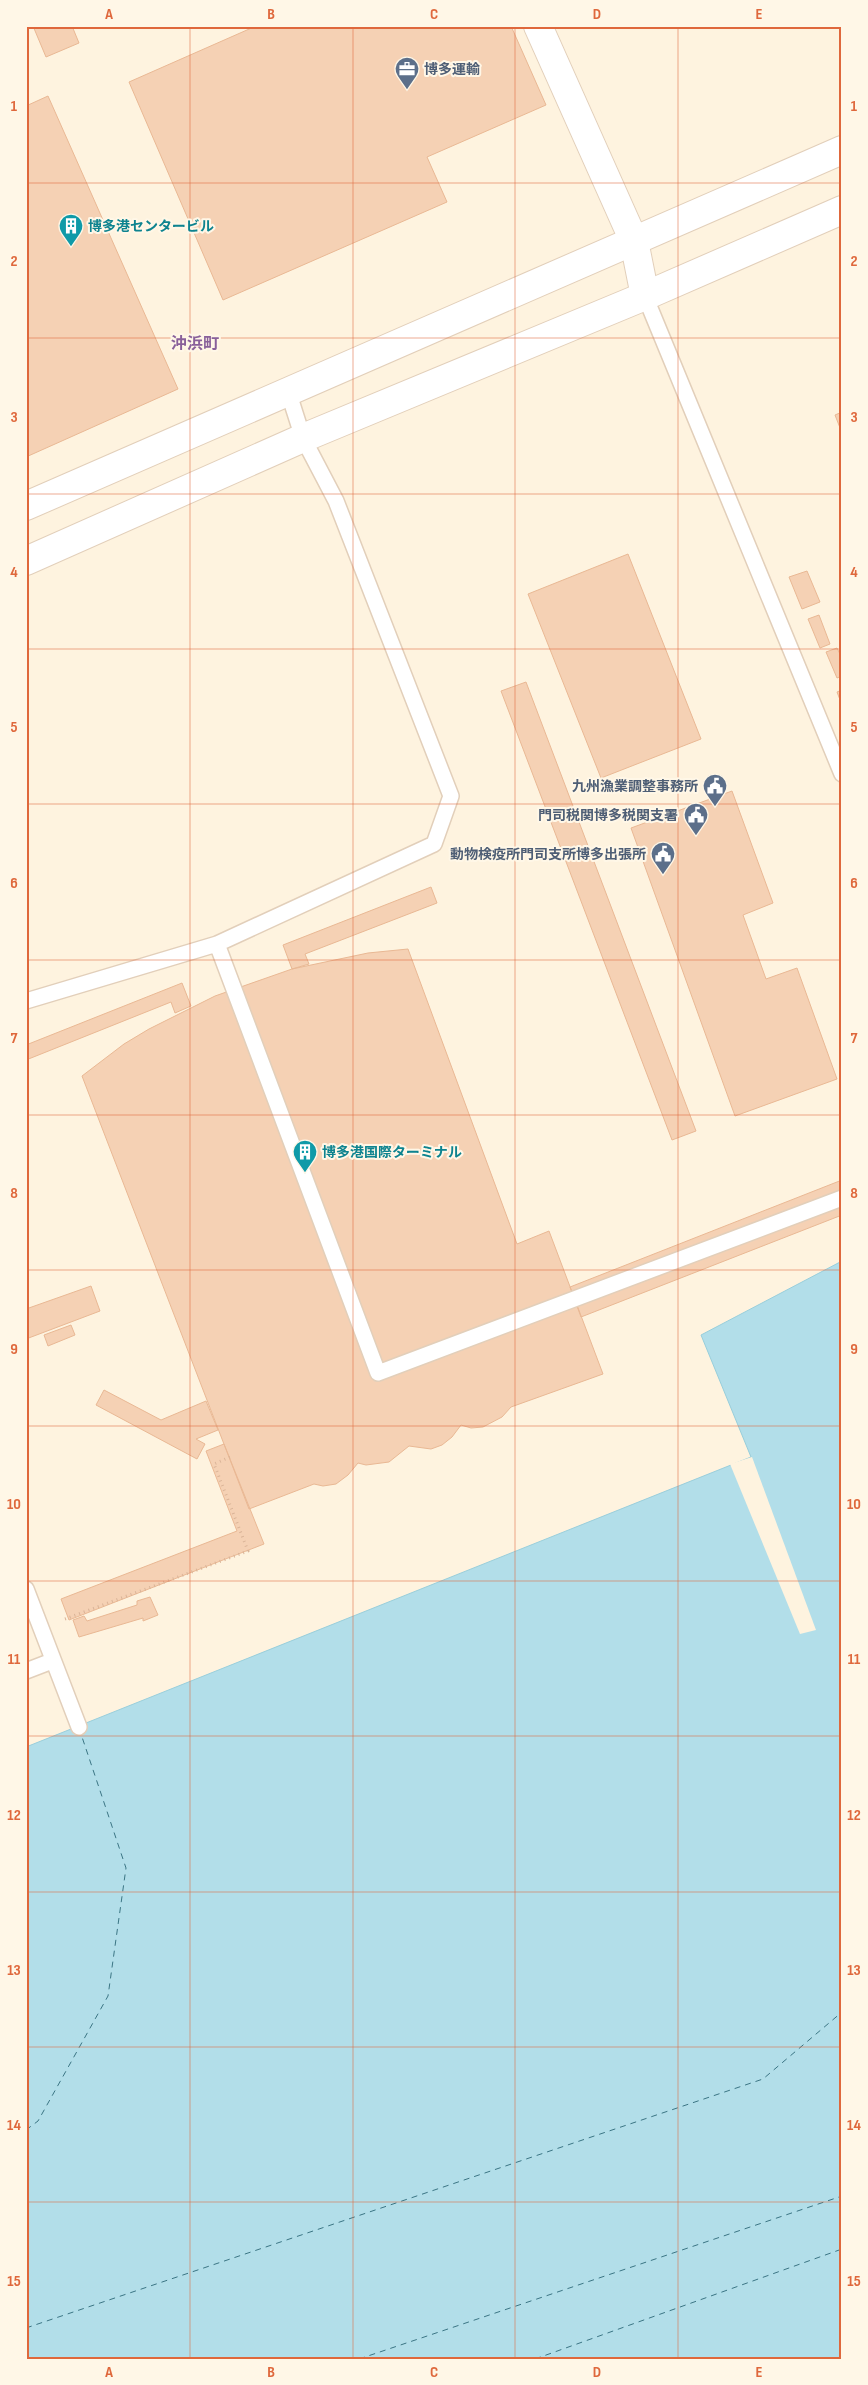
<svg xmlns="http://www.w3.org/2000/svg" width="868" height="2385" viewBox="0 0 868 2385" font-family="'Sofia Sans Condensed','Noto Sans JP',sans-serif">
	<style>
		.water { fill: #b2dee9; stroke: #98cedb }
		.pier { fill: #fef3df }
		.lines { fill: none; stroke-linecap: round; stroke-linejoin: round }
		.ferry { stroke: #3b7584; stroke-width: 1; stroke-dasharray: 6 5; stroke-linecap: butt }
		.building { fill: #f5d1b4; stroke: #e9b894 }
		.service-casing { stroke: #e2cfba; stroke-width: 18 }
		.minor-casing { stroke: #e2cfba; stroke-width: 30 }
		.tertiary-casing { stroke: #e2cfba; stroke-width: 30 }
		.path { stroke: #dab498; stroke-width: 3; stroke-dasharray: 1 4; stroke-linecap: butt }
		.service { stroke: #fff; stroke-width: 15 }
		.minor { stroke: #fff; stroke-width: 28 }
		.tertiary { stroke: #fff; stroke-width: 28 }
		.grid { fill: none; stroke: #df683c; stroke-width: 1; stroke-opacity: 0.55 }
		.labels { text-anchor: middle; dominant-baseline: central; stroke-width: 4; stroke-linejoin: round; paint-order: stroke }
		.service-label { font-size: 14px; font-weight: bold; fill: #4e5e75; stroke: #fff7e7; text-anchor: end }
		.culture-label { font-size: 14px; font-weight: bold; fill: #0d838f; stroke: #fff7e7; text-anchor: start }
		.quarter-label { font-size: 16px; font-weight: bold; fill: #89609a; stroke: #fff7e7 }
		.neatline { fill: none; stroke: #df683c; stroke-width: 2 }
		.grid-label { font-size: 16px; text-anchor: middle; font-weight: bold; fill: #df683c }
	</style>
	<rect width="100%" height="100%" fill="#fef3df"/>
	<path class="water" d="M842,1261V2359H26V1747L751,1457L701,1335Z"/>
	<path class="pier" d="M752,1457L816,1630L800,1634L730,1464Z"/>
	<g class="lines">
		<path class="ferry" d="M26,2130L38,2121L108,1996L126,1868L81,1734
			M26,2328L763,2079L842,2012
			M359,2359L842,2196
			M535,2359L842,2249"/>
	</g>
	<path class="building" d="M33,26H72L79,43L46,57Z
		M256,26H511L546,105L427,157L447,202L223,300L129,82Z
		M48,96L178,389L26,457V106Z
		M842,412V433L835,415Z
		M628,554L701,739L601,778L528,594Z
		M807,571L820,602L802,609L789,577Z
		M819,615L830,644L820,648L808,619Z
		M837,648L842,658V676L837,678L826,652Z
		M526,682L696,1131L672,1140L501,691Z
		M842,690V705L837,692Z
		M732,791L773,903L743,915L766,979L797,968L837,1079L735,1116L631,828Z
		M431,887L437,903L305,954L309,964L292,969L283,945Z
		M408,949L517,1244L549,1231L603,1374L511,1407L502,1417L483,1427L471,1428L461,1425L452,1437L442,1445L431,1449L409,1446L389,1462L366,1465L358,1463L348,1475L336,1484L323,1486L314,1484L249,1509L82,1076L124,1044L149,1029L215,996L292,969L368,953Z
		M182,983L191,1006L175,1013L171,1002L26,1060V1045Z
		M842,1180V1215L581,1317L570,1287Z
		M91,1286L100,1311L26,1339V1309Z
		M71,1325L75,1335L48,1346L44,1335Z
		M104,1390L161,1420L206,1401L218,1430L196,1439L205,1444L197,1459L96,1405Z
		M224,1444L264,1544L69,1620L61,1599L237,1531L206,1451Z
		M150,1597L158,1615L143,1621V1618L79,1637L73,1620L84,1616L87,1621L137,1605V1601Z"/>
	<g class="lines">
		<defs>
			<path id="service" d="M645,296L842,774
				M217,944L378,1373L842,1198
				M26,1001L217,944L434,844L451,796L336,501L303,438L288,391
				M26,1589L79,1727
				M26,1671L52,1661"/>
			<path id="minor" d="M538,26L634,241L645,296"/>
			<path id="tertiary" d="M26,506L842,150
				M26,561L303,438L645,296L842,210"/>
		</defs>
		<use href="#service" class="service-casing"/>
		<use href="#minor" class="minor-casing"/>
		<use href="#tertiary" class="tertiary-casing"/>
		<path class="path" d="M65,1619L248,1551L214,1464L230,1457"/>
		<use href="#service" class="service"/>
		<use href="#minor" class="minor"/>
		<use href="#tertiary" class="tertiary"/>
	</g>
	<path class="grid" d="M190,26V2359M353,26V2359M515,26V2359M678,26V2359M26,183H842M26,338H842M26,494H842M26,649H842M26,804H842M26,960H842M26,1115H842M26,1270H842M26,1426H842M26,1581H842M26,1736H842M26,1892H842M26,2047H842M26,2202H842"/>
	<defs>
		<symbol id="office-pin" viewBox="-11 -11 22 30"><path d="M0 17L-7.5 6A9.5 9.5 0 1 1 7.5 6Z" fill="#5c6f8a" stroke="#fff7e7"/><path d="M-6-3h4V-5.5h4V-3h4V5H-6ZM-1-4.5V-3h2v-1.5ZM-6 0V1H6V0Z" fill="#fff"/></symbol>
		<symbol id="building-pin" viewBox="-11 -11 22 30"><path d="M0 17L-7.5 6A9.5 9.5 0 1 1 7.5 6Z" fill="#0f9aa8" stroke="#fff7e7"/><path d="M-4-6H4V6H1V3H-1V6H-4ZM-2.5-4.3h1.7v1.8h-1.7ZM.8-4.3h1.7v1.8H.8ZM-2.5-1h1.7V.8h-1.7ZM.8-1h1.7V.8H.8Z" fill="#fff"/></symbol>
		<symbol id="civic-pin" viewBox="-11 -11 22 30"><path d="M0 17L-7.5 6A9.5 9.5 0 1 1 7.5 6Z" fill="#5c6f8a" stroke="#fff7e7"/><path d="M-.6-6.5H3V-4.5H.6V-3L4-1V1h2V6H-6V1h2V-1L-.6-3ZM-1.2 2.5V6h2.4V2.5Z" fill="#fff"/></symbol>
	</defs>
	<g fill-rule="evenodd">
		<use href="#office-pin" x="393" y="55" width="28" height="38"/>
		<use href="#building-pin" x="57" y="212" width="28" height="38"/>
		<use href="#civic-pin" x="701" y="772" width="28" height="38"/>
		<use href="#civic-pin" x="682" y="801" width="28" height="38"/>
		<use href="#civic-pin" x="649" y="840" width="28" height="38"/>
		<use href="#building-pin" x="291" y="1138" width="28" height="38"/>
	</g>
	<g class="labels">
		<g class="service-label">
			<text x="424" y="69" text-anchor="start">博多運輸</text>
			<text x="698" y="786">九州漁業調整事務所</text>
			<text x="678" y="815">門司税関博多税関支署</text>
			<text x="646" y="854">動物検疫所門司支所博多出張所</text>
		</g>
		<g class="culture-label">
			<text x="88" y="226">博多港センタービル</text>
			<text x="322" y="1152">博多港国際ターミナル</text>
		</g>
		<g class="quarter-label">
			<text x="195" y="344">沖浜町</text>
		</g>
	</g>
	<rect width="868" height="2385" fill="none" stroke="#fff7e7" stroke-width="55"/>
	<rect x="28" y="28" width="812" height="2330" class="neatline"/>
	<g class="grid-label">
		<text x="109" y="19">A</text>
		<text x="271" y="19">B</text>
		<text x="434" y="19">C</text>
		<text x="597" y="19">D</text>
		<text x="759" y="19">E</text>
		<text x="14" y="111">1</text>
		<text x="854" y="111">1</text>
		<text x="14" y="266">2</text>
		<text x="854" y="266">2</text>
		<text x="14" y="422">3</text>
		<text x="854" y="422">3</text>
		<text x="14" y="577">4</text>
		<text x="854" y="577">4</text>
		<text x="14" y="732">5</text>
		<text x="854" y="732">5</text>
		<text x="14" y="888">6</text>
		<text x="854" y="888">6</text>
		<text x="14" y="1043">7</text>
		<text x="854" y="1043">7</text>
		<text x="14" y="1198">8</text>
		<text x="854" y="1198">8</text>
		<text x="14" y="1354">9</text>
		<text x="854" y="1354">9</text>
		<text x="14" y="1509">10</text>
		<text x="854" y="1509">10</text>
		<text x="14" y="1664">11</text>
		<text x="854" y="1664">11</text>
		<text x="14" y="1820">12</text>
		<text x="854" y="1820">12</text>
		<text x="14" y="1975">13</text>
		<text x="854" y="1975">13</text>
		<text x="14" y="2130">14</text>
		<text x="854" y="2130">14</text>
		<text x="14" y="2286">15</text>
		<text x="854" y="2286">15</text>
		<text x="109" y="2377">A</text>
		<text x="271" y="2377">B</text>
		<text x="434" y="2377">C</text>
		<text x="597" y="2377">D</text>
		<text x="759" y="2377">E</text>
	</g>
</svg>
